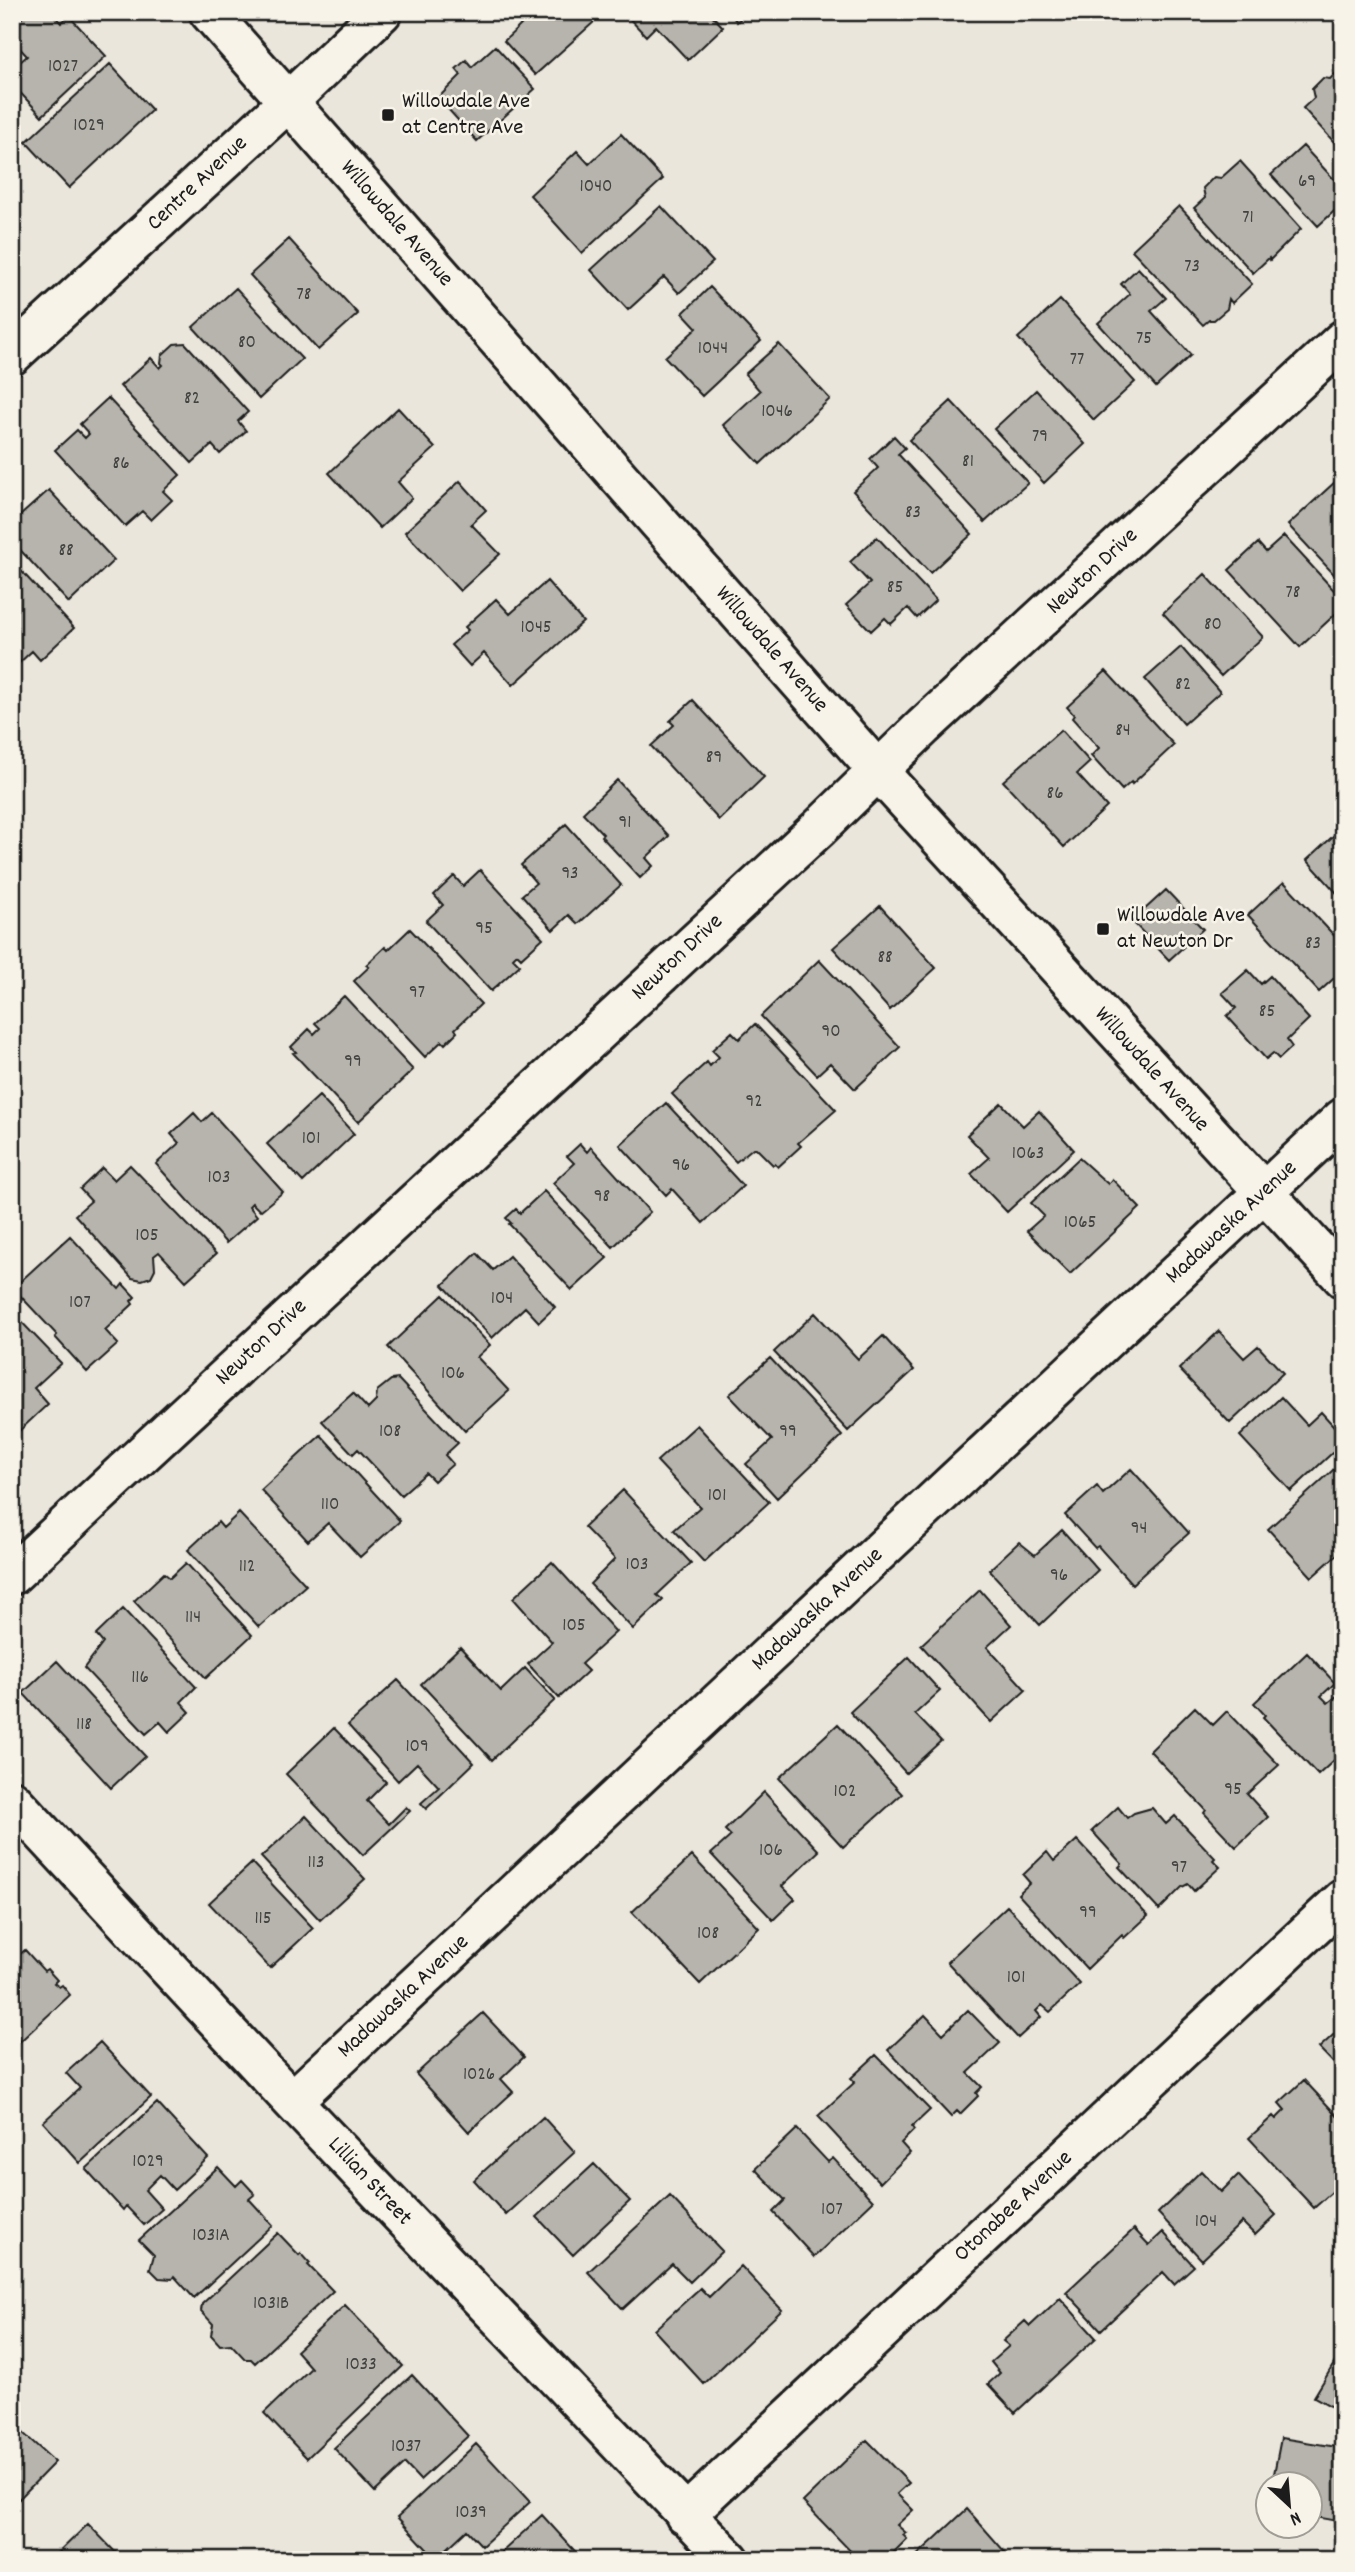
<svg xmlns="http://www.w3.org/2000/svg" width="1355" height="2572" viewBox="0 0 1355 2572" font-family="Dekko,sans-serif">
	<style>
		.building { fill: #b6b4ac; stroke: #1c1c1c; stroke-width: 2 }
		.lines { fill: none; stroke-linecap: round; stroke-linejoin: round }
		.minor-casing { stroke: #1c1c1c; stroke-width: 44 }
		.tertiary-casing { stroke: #1c1c1c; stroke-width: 44 }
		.minor { stroke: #f7f3e8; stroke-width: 38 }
		.tertiary { stroke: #f7f3e8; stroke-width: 38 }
		.poi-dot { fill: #1c1c1c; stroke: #f7f3e8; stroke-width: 2.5 }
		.labels { text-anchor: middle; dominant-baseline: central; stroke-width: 5; stroke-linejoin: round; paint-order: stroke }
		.number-label { font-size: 19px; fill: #424240 }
		.poi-label { font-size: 23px; fill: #1c1c1c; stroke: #f7f3e8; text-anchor: start }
		.street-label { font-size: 23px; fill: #1c1c1c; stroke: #f7f3e8 }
	</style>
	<rect width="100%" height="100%" fill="#eae6dc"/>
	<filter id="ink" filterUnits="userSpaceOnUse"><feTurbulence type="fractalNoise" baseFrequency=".0143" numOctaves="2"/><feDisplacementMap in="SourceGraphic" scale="14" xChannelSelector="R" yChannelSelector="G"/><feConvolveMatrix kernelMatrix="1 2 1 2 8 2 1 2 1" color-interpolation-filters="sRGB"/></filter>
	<g filter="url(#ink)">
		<path class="building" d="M28,12H52L61,23L69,16L106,56L42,116L12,84V69L27,56L12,40V27Z
			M522,12H527L531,16L535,12H585L594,22L535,75L504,41L521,25L515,19Z
			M623,12H709L723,27L688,60L656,26L646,36Z
			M729,12H747L737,22Z
			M495,46L535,89L477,141L438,98L461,75L456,69L466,60L472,67Z
			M110,64L152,110L69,188L26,142Z
			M1343,66V152L1303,108L1314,98L1312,89L1323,78L1330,79Z
			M621,134L663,179L582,253L530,195L577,151L589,164Z
			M1303,146L1343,189V203L1318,226L1271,175Z
			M1240,161L1301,229L1270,260L1269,258L1253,273L1194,208L1205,198L1203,188L1214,177L1221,178Z
			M661,206L713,262L679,293L664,277L628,310L591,270Z
			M1179,206L1252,284L1232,303L1229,299L1227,309L1214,320H1209L1203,325L1132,250Z
			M289,239L358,314L318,350L250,275Z
			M1138,268L1166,298L1151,311L1191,355L1156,387L1098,323L1130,294L1121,284Z
			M710,287L761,341L702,396L665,357L697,328L683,313Z
			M236,288L302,359L259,399L193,327Z
			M1060,300L1135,382L1094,420L1018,338Z
			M185,343L248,412L238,421L246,431L220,454L212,445L192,463L120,386L151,358L160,368L163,365L161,363L162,355L174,344Z
			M779,344L830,399L760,464L723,425L760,391L745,374Z
			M1036,390L1085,444L1044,483L994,429Z
			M108,398L180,475L163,491L172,500L151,520L142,511L125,526L55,450L77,430L85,438L89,434L80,424Z
			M951,401L1028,483L985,522L909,440Z
			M398,408L435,448L398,482L412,498L380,528L329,473Z
			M894,436L905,448L898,454L972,534L930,573L853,491L878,468L870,459Z
			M460,481L486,510L471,524L500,554L460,591L405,532Z
			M1335,482L1343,491V584L1288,525Z
			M49,490L114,560L69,603L12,541V523Z
			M1284,536L1343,600V607L1300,647L1229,570L1258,543L1266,552Z
			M877,537L936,600L917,618L908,608L891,624L885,618L871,631L846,605L870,583L850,562Z
			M12,561L74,628L40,660L32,651L17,665L12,660Z
			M1205,574L1263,637L1221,676L1163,613Z
			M547,581L583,622L513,685L484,653L470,666L451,645L468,630L465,627L496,599L510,614Z
			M1181,647L1220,692L1184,724L1145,679Z
			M1106,671L1174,745L1132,784L1131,782L1122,790L1091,756L1099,748L1072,718L1074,715L1067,707Z
			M693,700L764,777L719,820L651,746L674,725L670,721Z
			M1061,730L1090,762L1077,774L1107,807L1064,847L1003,781Z
			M617,780L669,836L646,858L653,866L640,878L601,836L603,834L583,813Z
			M566,824L621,885L578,924L569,915L553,930L522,895L536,883L521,865Z
			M1342,828L1343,829V900L1307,860Z
			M480,870L543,938L521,958L517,954L513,958L520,965L491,991L426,921L443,905L434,895L454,876L463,886Z
			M1284,882L1343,945V970L1319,992L1248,915Z
			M1166,890L1203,929L1169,960L1132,921Z
			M880,906L936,968L890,1010L833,948Z
			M410,929L481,1004L455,1029L457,1032L445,1044L442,1041L425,1057L354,981L369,967L366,965L385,947L388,950Z
			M819,960L900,1047L855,1089L830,1063L817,1075L761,1016Z
			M1248,970L1261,984L1270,976L1309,1019L1287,1040L1292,1047L1279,1059L1273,1053L1266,1059L1227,1016L1236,1008L1222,993Z
			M344,996L413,1070L358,1122L293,1053L296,1052L291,1047L309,1029L314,1034L320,1028L315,1023Z
			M755,1024L836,1110L798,1143L801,1146L778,1167L775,1164L773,1165L756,1148H753L736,1162L672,1094L707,1062L710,1066L719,1057L712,1050L732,1032L739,1039Z
			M319,1096L354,1134L303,1182L267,1144Z
			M666,1103L743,1186L703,1223L672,1189L666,1195L620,1145Z
			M1001,1103L1023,1126L1039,1111L1074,1150L1007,1212L971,1174L989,1158L967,1135Z
			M194,1113L202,1122L212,1113L283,1192L260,1211L252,1203L249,1206L257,1216L226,1243L156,1164L179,1143L171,1134Z
			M580,1144L587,1152L591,1147L650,1212L613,1247L553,1183L574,1163L567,1156Z
			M1079,1158L1108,1184L1112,1179L1140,1208L1070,1274L1027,1231L1044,1216L1031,1203Z
			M130,1165L216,1254L186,1281L159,1252L154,1256L155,1269L151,1277L142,1280L132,1278L75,1215L91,1201L80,1189L102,1168L114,1180Z
			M544,1191L607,1258L572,1290L509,1224L511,1223L506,1218L516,1209L520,1213Z
			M70,1236L119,1289L123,1284L135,1297L131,1301L133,1304L105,1330L118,1344L87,1372L55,1337L57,1335L13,1288Z
			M477,1253L493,1270L509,1256L555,1307L539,1322L525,1307L492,1338L443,1285Z
			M443,1295L490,1345L477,1357L509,1391L465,1431L388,1347Z
			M12,1312L61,1363L34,1388L48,1404L18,1432L12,1425Z
			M815,1313L858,1359L883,1336L914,1370L848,1431L774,1352Z
			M1219,1331L1244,1358L1258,1346L1283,1373L1230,1423L1179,1369Z
			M770,1358L842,1436L777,1498L746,1464L772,1440L729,1395Z
			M398,1379L458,1443L445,1455L453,1464L434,1481L426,1473L401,1495L358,1449L353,1454L322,1421L353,1393L368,1409L376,1401L377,1391L391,1380Z
			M1281,1397L1307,1425L1321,1412L1343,1436V1443L1291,1491L1240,1436Z
			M697,1425L769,1502L704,1562L674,1530L700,1507L657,1461Z
			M321,1435L400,1521L360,1557L328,1523L308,1541L261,1490Z
			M1343,1461V1549L1312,1577L1268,1529Z
			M1131,1469L1189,1533L1132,1584L1098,1546L1095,1548L1065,1515L1097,1486L1103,1494Z
			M623,1490L691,1563L657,1595L663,1600L633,1629L590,1584L615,1559L584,1527Z
			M239,1513L306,1585L259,1627L188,1550L218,1522L223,1528Z
			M1062,1530L1098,1570L1040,1625L989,1570L1019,1542L1035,1555Z
			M552,1562L616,1632L581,1664L588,1671L559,1698L528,1664L552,1642L513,1598Z
			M186,1563L252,1635L206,1678L134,1601L164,1573L170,1578Z
			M980,1590L1011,1625L987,1647L1026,1690L991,1722L921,1645Z
			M123,1609L196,1687L181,1702L190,1712L169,1732L160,1722L146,1734L84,1668L103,1643L96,1635Z
			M1343,1642V1661L1333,1651Z
			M460,1647L501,1691L525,1668L555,1700L492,1760L421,1684Z
			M1307,1653L1335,1683L1321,1696L1328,1703L1343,1691V1752L1318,1775L1263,1717L1265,1715L1254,1703Z
			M909,1657L940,1691L915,1714L941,1741L906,1773L850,1712Z
			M57,1661L145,1756L111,1788L23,1693Z
			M398,1680L474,1763L426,1809L421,1803L439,1787L417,1763L398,1781L348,1725Z
			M1195,1707L1213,1725L1227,1711L1279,1765L1247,1794L1268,1817L1236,1847L1204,1813L1206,1810L1150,1751Z
			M838,1724L902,1794L843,1847L779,1778Z
			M334,1728L386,1782L367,1801L389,1824L406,1807L410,1811L363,1855L286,1774Z
			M764,1792L819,1851L782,1886L795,1899L773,1920L711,1854L731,1836L725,1830Z
			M1118,1807L1127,1818L1134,1813L1152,1808L1166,1824L1175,1816L1215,1858L1213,1860L1220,1867L1194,1891L1188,1884L1182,1887L1159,1910L1119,1867L1122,1864L1092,1831Z
			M306,1816L365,1879L320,1920L261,1857Z
			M1077,1840L1148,1916L1124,1938L1122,1935L1087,1969L1018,1894L1030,1883L1023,1875L1047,1852L1054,1861Z
			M692,1856L759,1928L700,1984L632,1912Z
			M252,1863L313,1928L270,1968L209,1903Z
			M1007,1906L1080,1984L1050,2012L1042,2005L1036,2011L1041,2017L1018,2038L947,1962Z
			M25,1950L44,1971L47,1969L57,1980L54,1983L59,1987L62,1985L70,1995L12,2049V1961Z
			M968,2010L1000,2043L968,2073L982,2087L976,2093L978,2096L960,2114L957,2111L951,2117L888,2050L925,2015L943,2034Z
			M483,2013L524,2057L501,2079L513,2092L469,2132L416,2074Z
			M1343,2026V2073L1319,2048Z
			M100,2042L151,2097L80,2163L43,2122L80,2088L66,2073Z
			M876,2055L930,2110L912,2127L914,2130L901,2143L910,2153L880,2183L818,2116L855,2082L851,2078Z
			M1304,2080L1343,2122V2182L1314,2208L1249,2138L1273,2116L1276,2119L1285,2110L1279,2103Z
			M157,2103L208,2158L174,2190L160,2175L145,2190L162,2209L144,2225L126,2206L123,2210L86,2169Z
			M543,2117L575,2152L506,2215L474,2180Z
			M797,2129L828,2162L833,2158L873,2201L814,2257L773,2212L785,2200L755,2169Z
			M594,2164L630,2201L573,2255L537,2217Z
			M218,2167L236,2186L242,2180L255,2194L249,2199L273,2225L194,2298L174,2276L172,2279L159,2278L150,2269L154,2255L139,2240Z
			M1201,2171L1221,2192L1238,2175L1276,2215L1255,2235L1242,2222L1202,2260L1158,2213Z
			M670,2196L722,2251L690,2282L672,2264L623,2309L588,2272Z
			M1134,2229L1149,2245L1163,2232L1194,2266L1174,2284L1163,2272L1101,2330L1066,2292Z
			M278,2233L299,2255L301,2253L310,2263L308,2265L333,2291L255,2363L251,2359H245L231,2344L220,2345L211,2335L213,2324L201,2311L202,2304Z
			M741,2266L782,2310L704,2384L654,2330L700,2288L709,2297Z
			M1060,2298L1096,2338L1015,2413L988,2384L1000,2373L991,2362L1009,2346L1003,2341L1025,2321L1030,2326Z
			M345,2305L403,2366L307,2458L264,2413L311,2368L296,2351Z
			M1338,2357L1343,2360V2413L1314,2397Z
			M412,2375L468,2436L420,2480L405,2464L375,2492L334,2448Z
			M12,2423L55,2462L16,2502L12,2498Z
			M1281,2438L1343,2448V2522L1310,2516V2484H1272Z
			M867,2440L909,2483L897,2494L913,2510L897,2525L906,2533L903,2535L907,2539L886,2560H859L803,2502Z
			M476,2444L530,2502L482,2546L467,2530L436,2559L397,2517Z
			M967,2509L1012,2560H912Z
			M542,2515L583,2560H493L501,2553Z
			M88,2524L123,2560H51Z"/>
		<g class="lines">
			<defs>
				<path id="minor" d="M12,355L288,102L382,12
					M12,1800L292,2101L730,2560
					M292,2101L1343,1118
					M685,2515L1343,1899"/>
				<path id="tertiary" d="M209,12L878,771L1343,1278
					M12,1575L820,827L923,727L1343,340"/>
			</defs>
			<use href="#minor" class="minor-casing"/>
			<use href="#tertiary" class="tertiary-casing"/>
			<use href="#minor" class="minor"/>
			<use href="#tertiary" class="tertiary"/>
		</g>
	</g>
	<g class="poi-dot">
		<rect x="381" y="108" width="14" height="14" rx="3.5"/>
		<rect x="1096" y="922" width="14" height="14" rx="3.5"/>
	</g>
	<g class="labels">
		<g class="number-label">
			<text x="63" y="67">1027</text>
			<text x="89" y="126">1029</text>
			<text x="1307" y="182">69</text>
			<text x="596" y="187">1040</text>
			<text x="1248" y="218">71</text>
			<text x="1192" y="267">73</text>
			<text x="304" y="295">78</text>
			<text x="1144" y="339">75</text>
			<text x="247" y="343">80</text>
			<text x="713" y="349">1044</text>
			<text x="1077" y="360">77</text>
			<text x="192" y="399">82</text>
			<text x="777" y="412">1046</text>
			<text x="1040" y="437">79</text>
			<text x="968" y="462">81</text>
			<text x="121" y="464">86</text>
			<text x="913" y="513">83</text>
			<text x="66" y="551">88</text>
			<text x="895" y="588">85</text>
			<text x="1293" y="593">78</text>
			<text x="1213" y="625">80</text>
			<text x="536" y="628">1045</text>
			<text x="1183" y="685">82</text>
			<text x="1123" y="731">84</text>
			<text x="714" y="758">89</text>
			<text x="1055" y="794">86</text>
			<text x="625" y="823">91</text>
			<text x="570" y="874">93</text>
			<text x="484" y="929">95</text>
			<text x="1313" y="944">83</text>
			<text x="885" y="958">88</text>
			<text x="417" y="993">97</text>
			<text x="1267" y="1012">85</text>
			<text x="831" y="1032">90</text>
			<text x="353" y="1062">99</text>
			<text x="754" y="1102">92</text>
			<text x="311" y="1139">101</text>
			<text x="1028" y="1154">1063</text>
			<text x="681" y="1166">96</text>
			<text x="219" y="1178">103</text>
			<text x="602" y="1197">98</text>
			<text x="1080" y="1223">1065</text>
			<text x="147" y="1236">105</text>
			<text x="502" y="1299">104</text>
			<text x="80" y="1303">107</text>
			<text x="453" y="1374">106</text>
			<text x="390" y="1432">108</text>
			<text x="788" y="1432">99</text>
			<text x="717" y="1496">101</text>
			<text x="330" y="1505">110</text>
			<text x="1139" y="1529">94</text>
			<text x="637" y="1565">103</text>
			<text x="247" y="1567">112</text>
			<text x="1059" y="1576">96</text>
			<text x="193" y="1618">114</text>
			<text x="574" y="1626">105</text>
			<text x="140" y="1678">116</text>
			<text x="84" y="1725">118</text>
			<text x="417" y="1747">109</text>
			<text x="1233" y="1790">95</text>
			<text x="845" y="1792">102</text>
			<text x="771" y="1851">106</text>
			<text x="316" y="1863">113</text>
			<text x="1179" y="1868">97</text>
			<text x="1088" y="1913">99</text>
			<text x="263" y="1919">115</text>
			<text x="708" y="1934">108</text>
			<text x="1016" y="1978">101</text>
			<text x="479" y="2075">1026</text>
			<text x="148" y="2162">1029</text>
			<text x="832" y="2210">107</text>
			<text x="1206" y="2222">104</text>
			<text x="211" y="2236">1031A</text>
			<text x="271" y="2304">1031B</text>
			<text x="361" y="2365">1033</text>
			<text x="406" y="2447">1037</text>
			<text x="471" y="2513">1039</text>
		</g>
		<g class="poi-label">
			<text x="402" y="102">Willowdale Ave<tspan x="402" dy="26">at Centre Ave</tspan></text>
			<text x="1117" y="916">Willowdale Ave<tspan x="1117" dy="26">at Newton Dr</tspan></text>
		</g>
		<g class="street-label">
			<text transform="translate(198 184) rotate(-43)">Centre Avenue</text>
			<text transform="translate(396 224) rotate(49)">Willowdale Avenue</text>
			<text transform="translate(1093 572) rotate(-43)">Newton Drive</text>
			<text transform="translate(771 650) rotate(49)">Willowdale Avenue</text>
			<text transform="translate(678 958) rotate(-43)">Newton Drive</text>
			<text transform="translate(1151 1070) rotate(48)">Willowdale Avenue</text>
			<text transform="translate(1232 1223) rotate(-43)">Madawaska Avenue</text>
			<text transform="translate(262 1343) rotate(-43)">Newton Drive</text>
			<text transform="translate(818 1610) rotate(-43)">Madawaska Avenue</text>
			<text transform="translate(404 1997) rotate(-43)">Madawaska Avenue</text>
			<text transform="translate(369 2182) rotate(47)">Lillian Street</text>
			<text transform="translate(1014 2207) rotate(-43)">Otonabee Avenue</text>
		</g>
	</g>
	<rect width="1355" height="2572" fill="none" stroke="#f7f3e8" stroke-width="42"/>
	<rect x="21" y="21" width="1313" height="2530" fill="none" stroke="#1c1c1c" stroke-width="2.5" filter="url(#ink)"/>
	<g transform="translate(1289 2505) rotate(154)"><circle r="33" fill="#f7f3e8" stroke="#9f9d96" stroke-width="2"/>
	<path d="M0-5L12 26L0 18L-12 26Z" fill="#1c1c1c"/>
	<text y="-10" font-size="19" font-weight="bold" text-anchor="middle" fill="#1c1c1c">N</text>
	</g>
</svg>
